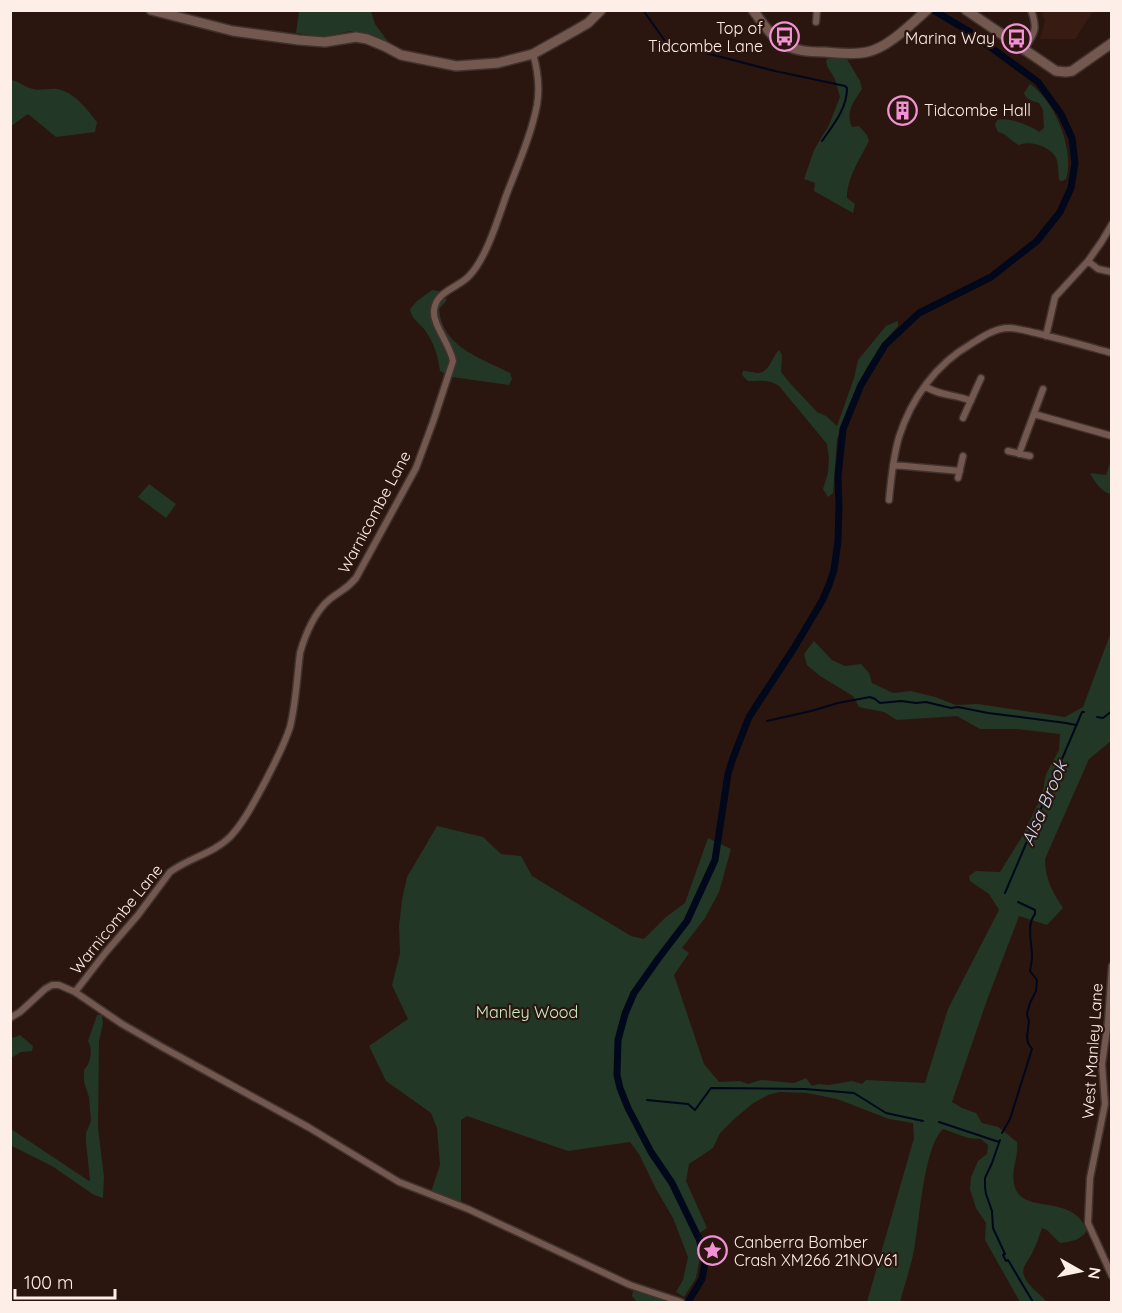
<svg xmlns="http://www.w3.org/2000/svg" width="1122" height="1313" viewBox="0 0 1122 1313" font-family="Quicksand,sans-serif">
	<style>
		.built { fill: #381c13 }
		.green { fill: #223725 }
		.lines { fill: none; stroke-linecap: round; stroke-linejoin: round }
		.stream { stroke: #01081b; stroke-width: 2 }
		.canal { stroke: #01081b; stroke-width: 7 }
		.street-casing { stroke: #41322e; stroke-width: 9 }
		.secondary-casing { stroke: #41322e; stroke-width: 12 }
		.street { stroke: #72584f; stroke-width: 6 }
		.secondary { stroke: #72584f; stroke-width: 9 }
		.labels { text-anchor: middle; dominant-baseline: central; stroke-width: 4.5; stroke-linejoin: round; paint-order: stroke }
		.poi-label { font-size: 16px; fill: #fdeee8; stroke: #2b160f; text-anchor: end }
		.street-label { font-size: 16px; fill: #fdeee8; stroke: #2b160f }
		.park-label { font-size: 16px; fill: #c1f2c8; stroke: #2b160f }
		.water-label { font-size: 18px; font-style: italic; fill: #cbdefb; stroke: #2b160f }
	</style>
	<rect width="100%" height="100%" fill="#2b160f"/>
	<path class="built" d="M1045,11V10L1093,11L1075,39H1040L1045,21L1042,12Z"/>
	<path class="green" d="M299,11H371L375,24L389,43C379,40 372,34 362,32C350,28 337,36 324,36C315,36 305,34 296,33Z
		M830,58L847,59L860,81L862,89C854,101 845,112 852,127L859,126L867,135L869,141C860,159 847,177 847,198L855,204L853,213L814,191L815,183L804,179L814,150L829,125L840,97L835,79L827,66L826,60Z
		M11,80C19,81 24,87 33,89C40,91 49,88 57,89C74,92 87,109 97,122L95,132L56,137L28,114L11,126Z
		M1030,84C1055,101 1075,150 1066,179L1062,181L1059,180C1058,173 1059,162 1055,156C1048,146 1030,140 1019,145C1011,142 1007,133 998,132L995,125L997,120C1007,117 1031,125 1039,132L1044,128L1043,110L1039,103C1033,101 1026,100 1024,93Z
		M432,290L438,291L447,300L439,309C442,347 481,358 510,373L512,379L509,385L452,377L440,371C438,356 434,342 424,329C418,322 411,318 410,309L417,301Z
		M898,321V326L882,344L866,369L849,405L837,439L833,493L828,497L823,489L828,473L829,458L827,444L779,386C769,379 759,381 748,381L742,375L743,371C748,371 755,373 759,373C770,371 772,357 779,350L782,355L781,372L789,382L817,412L826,416L837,426L854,378L858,360L886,326Z
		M1111,459V494C1101,492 1095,482 1090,473L1106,475Z
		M149,484L176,504L166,518L138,497Z
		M1111,632V741L1089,759L1045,859C1045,878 1052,892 1063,908L1047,925L1019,916L987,1000L952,1102L962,1108L976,1113L982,1123L998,1127L1017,1142C1019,1156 1011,1169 1014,1184C1021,1217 1071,1191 1087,1230C1082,1240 1070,1242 1060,1243L1047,1230L1042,1228C1039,1236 1037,1244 1033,1251C1027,1265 1016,1269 1030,1285C1035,1292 1042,1295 1046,1302H1020L985,1240L986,1223L976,1208L970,1189L971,1177L978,1161L987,1154L988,1145L981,1139L968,1138L943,1129C924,1147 920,1217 915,1244C912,1264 905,1283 900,1302H867L914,1138L913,1123L889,1119L837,1099L807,1093L780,1092L768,1095L752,1104L733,1120L720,1133L713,1148L689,1164L686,1181L707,1228L695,1236L700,1257L696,1278L684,1297L676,1292L683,1280L688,1257L673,1218L656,1189L639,1154L630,1142L568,1151L467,1116L461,1120V1202L431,1192L440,1165L437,1128L431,1113L386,1081L369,1046L408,1019L392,985L400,953L399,926L402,900L407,877L437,826L483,837L501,854L521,856L532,876L631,936L644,939L666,917L685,903L708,838L731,849L719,892L705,918L682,948L689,953L674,975L704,1064L719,1082L740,1081L748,1084L761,1080L794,1083L806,1078L812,1086L819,1084L829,1085L852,1081L862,1084L866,1080L925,1083L948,1009L999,910L989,894L970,881L969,876L976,871L1000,872L1023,835L1042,795L1046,774L1059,750L1060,734L1017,729H980L957,716L897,720L884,712L859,707L853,696L820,676L807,665L804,654L814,641L832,660L845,666L861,664L869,673L872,683L893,693L911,691L935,697L956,705L978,704L1065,717L1083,707Z
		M97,1015H102L103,1023L99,1041L98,1128L104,1177L103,1198L94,1195L52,1166L10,1145L11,1129L89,1181L90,1180L86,1142V1133L91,1121L89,1097L84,1082V1070C91,1063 93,1050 88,1041Z
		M20,1035L33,1046L32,1051L21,1052L11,1058V1036L13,1038Z
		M633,1291L670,1302H637L632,1296Z"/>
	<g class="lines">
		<path class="stream" d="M643,10L665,41L671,44L775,71L845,86L847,88C847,109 833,125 822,141
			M1097,717L1103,718L1112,711
			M767,721L811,711L838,703L870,697L875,699L880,703L901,701L916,703L926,702L951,708L958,707L988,713L1066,723L1076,725
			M1005,893L1082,712H1084
			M647,1100L688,1104L695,1110L711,1088L805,1089L854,1093L886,1113L923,1121
			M939,1122L999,1142
			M1002,1133L1010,1119L1032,1049L1028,1043L1027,1037L1029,1021L1027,1014L1030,1003L1036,991L1037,980L1030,971C1031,966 1032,961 1032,956C1032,943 1026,925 1035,914V910L1018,902
			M1000,1140L992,1163L985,1178V1187L986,1194L992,1211L993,1228L1005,1254L1003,1255L1006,1261L1008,1260L1033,1302"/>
		<path class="canal" d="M688,1302L702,1279L705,1262L700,1241L672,1183L651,1152L628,1108L620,1088L617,1075L618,1040L625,1014L634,993L658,959L687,921L715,860L728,774L733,758L749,717L794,648L822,601L829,585L834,570L838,541L839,505L838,477L843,429L861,385L885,345L919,313L991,277L1037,241L1060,212L1071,188L1075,163L1072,138L1061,114L1038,82L970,32L933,10"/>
		<defs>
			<path id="street" d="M816,22L817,10
				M1024,49C1035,33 1038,29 1031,10
				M1088,261L1098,269L1112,272
				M1046,336L1055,297L1088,261L1102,241L1112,224
				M925,386C938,396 956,394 971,401
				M1034,414L1112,436
				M963,418L981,378
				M1008,451L1030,456
				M1019,454L1043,389
				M893,465L960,471
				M958,478L963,456
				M889,500C891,479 893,457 899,437C911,399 936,364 971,344C982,337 995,328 1009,328C1017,328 1027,331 1036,333C1061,339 1086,346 1112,353
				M1112,966L1108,1022L1102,1064L1105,1104L1090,1178L1088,1223L1112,1276
				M75,992L106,952L138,915L170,872C189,858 214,853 230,837C245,821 255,800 265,782C274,764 284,746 290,727C296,703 297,677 300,653C305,635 315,611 330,599C341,590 346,590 356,578L416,468L433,422L453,361C450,344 432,324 434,310C436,291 458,288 469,276C486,259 498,219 506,196C517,167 531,136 537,105C540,87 538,71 533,54
				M10,1018L20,1012L45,989L52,985H59L75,992L122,1024L162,1047L308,1127L399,1182L468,1209L630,1285L681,1302"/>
			<path id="secondary" d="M151,10L233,31L299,40L325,42L356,37L367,39L384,46L401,55L456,66L498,63L533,54L576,30L588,23L601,10
				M753,10C761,21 769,34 780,42C793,51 809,52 825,52C838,53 853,55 867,52C888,48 911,24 927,10
				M966,10L1056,71L1066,72L1072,71L1112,43"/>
		</defs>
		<use href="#street" class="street-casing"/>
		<use href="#secondary" class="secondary-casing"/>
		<use href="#street" class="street"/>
		<use href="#secondary" class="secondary"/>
	</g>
	<defs>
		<symbol id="bus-ring" viewBox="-11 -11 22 22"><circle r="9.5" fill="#2b160f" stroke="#f391d6" stroke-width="1.5"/><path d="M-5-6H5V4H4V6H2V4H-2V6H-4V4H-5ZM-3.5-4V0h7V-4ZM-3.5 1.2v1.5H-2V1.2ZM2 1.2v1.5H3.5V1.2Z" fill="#f391d6"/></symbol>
		<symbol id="building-ring" viewBox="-11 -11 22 22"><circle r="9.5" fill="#2b160f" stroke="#f391d6" stroke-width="1.5"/><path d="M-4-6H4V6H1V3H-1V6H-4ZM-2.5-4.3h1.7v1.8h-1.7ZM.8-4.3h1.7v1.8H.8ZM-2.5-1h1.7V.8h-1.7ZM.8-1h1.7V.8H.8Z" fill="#f391d6"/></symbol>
		<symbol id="sight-ring" viewBox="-11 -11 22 22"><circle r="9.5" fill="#2b160f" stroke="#f391d6" stroke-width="1.5"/><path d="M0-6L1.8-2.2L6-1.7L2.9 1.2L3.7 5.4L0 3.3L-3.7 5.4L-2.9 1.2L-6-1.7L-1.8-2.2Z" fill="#f391d6"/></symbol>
	</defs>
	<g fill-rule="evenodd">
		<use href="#bus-ring" x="768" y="20" width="33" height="33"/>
		<use href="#bus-ring" x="1000" y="22" width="33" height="33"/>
		<use href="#building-ring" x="886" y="94" width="33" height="33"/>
		<use href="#sight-ring" x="696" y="1234" width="33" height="33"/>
	</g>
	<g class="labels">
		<g class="poi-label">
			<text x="763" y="28">Top of<tspan x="763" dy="18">Tidcombe Lane</tspan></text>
			<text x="995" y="38">Marina Way</text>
			<text x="924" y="110" text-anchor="start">Tidcombe Hall</text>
			<text x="734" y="1242" text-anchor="start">Canberra Bomber<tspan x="734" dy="18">Crash XM266 21NOV61</tspan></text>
		</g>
		<g class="street-label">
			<text transform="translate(374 512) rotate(-62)">Warnicombe Lane</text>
			<text transform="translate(116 919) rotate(-51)">Warnicombe Lane</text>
			<text transform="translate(1092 1051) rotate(-86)">West Manley Lane</text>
		</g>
		<g class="park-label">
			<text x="527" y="1012">Manley Wood</text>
		</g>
		<g class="water-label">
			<text transform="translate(1044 803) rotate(-67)">Alsa Brook</text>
		</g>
	</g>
	<rect width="1122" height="1313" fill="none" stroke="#fdeee8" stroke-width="24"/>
	<g transform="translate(1080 1271) rotate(99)" stroke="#2b160f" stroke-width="4.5" paint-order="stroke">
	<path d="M0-4.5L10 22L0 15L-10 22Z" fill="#fdeee8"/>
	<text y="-9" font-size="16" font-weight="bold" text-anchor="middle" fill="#fdeee8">N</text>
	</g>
	<path d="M15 1289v9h100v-9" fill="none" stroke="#fdeee8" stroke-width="3"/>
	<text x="24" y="1289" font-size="18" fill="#fdeee8" stroke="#2b160f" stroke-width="4.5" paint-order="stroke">100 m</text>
</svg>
